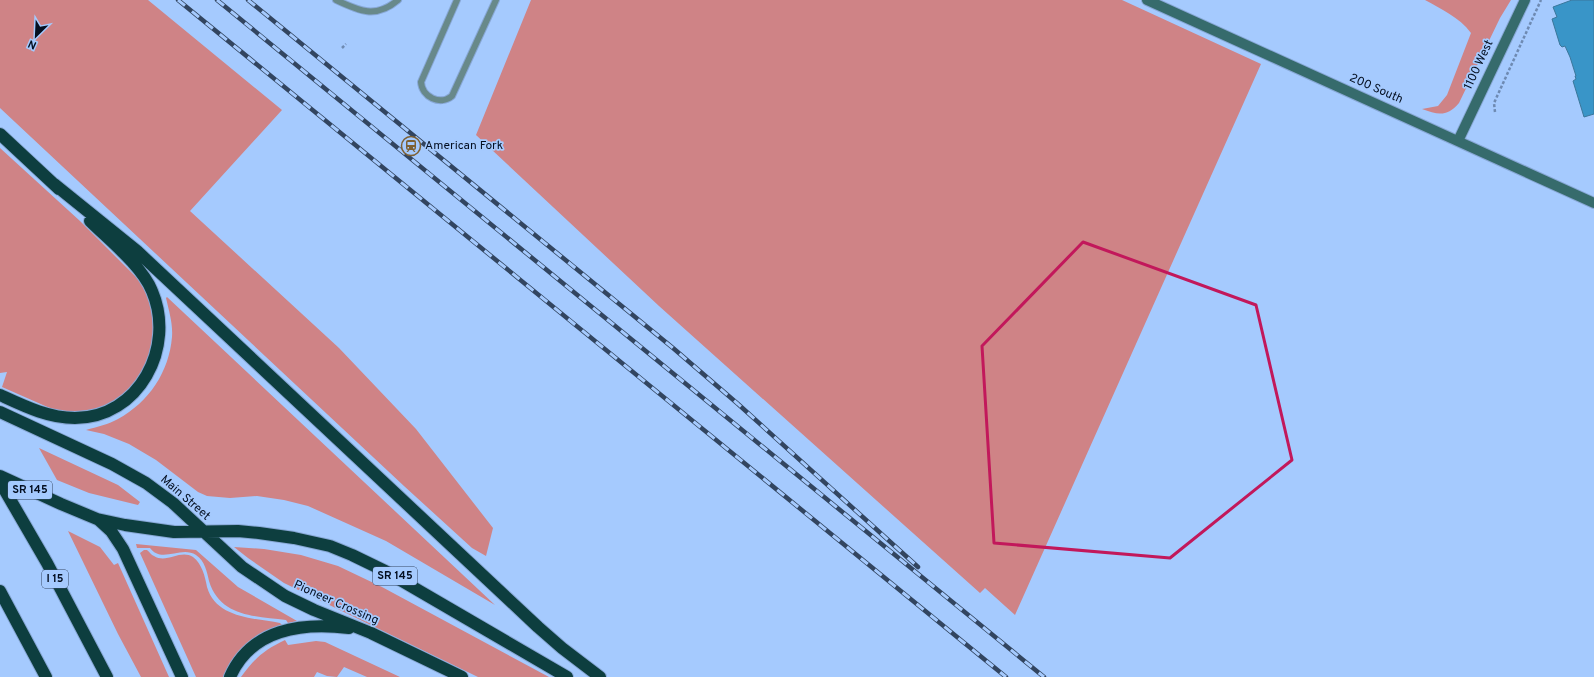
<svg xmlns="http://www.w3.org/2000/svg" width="1594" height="677" viewBox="0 0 1594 677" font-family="Overpass,sans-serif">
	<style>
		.green { fill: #cf8386 }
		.building { fill: #3995c8; stroke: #3b779b }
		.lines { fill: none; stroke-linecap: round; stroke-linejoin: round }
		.lane-casing { stroke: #88a8d6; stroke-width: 8 }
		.secondary-casing { stroke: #88a8d6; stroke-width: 12 }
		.highway-casing { stroke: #88a8d6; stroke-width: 14 }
		.path { stroke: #6e8ab2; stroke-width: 2.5; stroke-dasharray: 3 2; stroke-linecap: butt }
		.lane { stroke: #68898a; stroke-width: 6 }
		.secondary { stroke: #366b6c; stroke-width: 10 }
		.highway { stroke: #0d3e3f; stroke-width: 12 }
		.rail-casing { stroke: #324560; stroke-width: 4.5 }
		.rail { stroke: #a5cafe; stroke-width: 3; stroke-dasharray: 9; stroke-linecap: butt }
		.marked { fill: none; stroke: #c2185b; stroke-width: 3; stroke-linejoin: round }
		.labels { text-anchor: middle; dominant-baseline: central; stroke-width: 3.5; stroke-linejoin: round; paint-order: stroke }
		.shield { fill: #a5cafe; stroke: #344763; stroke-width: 1 }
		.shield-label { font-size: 11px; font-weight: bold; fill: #040f21 }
		.street-label { font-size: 12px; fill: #040f21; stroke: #a5cafe }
		.poi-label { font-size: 12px; fill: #040f21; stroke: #a5cafe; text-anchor: start }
	</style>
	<rect width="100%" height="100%" fill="#a5cafe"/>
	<path class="green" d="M0,0H148L282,110L190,211L339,348L416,429L493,528L486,556L472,548L404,486L0,108Z
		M531,0H1122L1261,64L1015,615L985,588L980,593L659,306L476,135Z
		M1425,0H1511L1500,18L1459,103C1447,117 1438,115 1422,109L1438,106L1447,95L1471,33C1459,17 1441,9 1425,0Z
		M0,148L80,221L140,281L148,292L157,333L143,378L111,408L81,411L66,412L52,409L2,387L7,372L0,373Z
		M167,297L495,605L386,541L308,506L284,500L257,496L230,498L207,496L198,492L156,460L129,444L104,434L86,430C97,427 109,424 118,419C149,402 169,372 172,337C173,324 169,311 166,298Z
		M39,448L118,485L140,502L138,505L89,493L57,480Z
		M68,531L100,547L114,565L118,563L169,677H141L118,634Z
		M136,544L196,550L238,587L297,621L288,623L286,620C255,616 220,617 209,581C207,572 205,561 196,555C181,545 162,564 150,548H137Z
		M234,547L264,549L301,555L338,566L382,587L549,677H478L284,583L248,558Z
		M144,550H147C150,552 151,555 154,556C167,564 180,549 193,557C202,564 205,576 207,587C216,618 253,618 280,623L282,625L261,636L224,677H196L140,553Z
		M285,640L288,645L316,641L325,642L400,677H367L344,667L337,677L327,676L317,672L314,677H241C255,658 264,650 285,640Z"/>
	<path class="building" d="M1572,0H1594V114L1584,117L1573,81L1576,79L1575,76H1576L1570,57L1565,46L1562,47L1560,45L1552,19L1557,17L1553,7Z"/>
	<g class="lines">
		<defs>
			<path id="lane" d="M336,0C359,11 376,19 398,0
				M457,0L421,82C422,97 440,106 452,96L496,0"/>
			<path id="secondary" d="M1147,0L1594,203
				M1458,141L1525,0"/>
			<path id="highway" d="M0,134L59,189
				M54,184L137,251L538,627L562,648L600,677
				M0,395C24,406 48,418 75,418C139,418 176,347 152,291C142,266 109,240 90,221
				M0,412L112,464L146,483L173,503L242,567L285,596L314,610L371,633L462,677
				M0,476L61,504L97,519L125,525L174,532L238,531L259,533L294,538L330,546L352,555L385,571L567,677
				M0,482L47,563L107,677
				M99,520L111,531L123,549L182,677
				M0,591L46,677
				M230,677C251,629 302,622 349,628"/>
		</defs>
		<use href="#lane" class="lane-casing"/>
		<use href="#secondary" class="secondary-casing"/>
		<use href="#highway" class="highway-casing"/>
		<path class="path" d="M342,48L346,44
			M1495,112L1494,103L1541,0"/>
		<use href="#lane" class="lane"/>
		<use href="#secondary" class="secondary"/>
		<use href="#highway" class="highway"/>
		<defs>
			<path id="rail" d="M178,0L1006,677
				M217,0L1044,677
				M248,0L673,348L738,404L918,567"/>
		</defs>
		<use href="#rail" class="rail-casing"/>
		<use href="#rail" class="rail"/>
	</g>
	<path class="marked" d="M1083,242L1256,305L1292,460L1170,558L994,543L982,346Z"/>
	<defs>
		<symbol id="station-ring" viewBox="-11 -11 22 22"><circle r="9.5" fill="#a5cafe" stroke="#7d6033" stroke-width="1.5"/><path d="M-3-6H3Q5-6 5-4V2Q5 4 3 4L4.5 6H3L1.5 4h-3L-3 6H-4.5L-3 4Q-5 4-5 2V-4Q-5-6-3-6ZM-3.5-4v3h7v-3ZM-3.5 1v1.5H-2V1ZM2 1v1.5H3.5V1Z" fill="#7d6033"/></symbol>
	</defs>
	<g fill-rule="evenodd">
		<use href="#station-ring" x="400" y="135" width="22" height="22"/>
	</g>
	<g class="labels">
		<g class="shield">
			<rect x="8" y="481" width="44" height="18" rx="3"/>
			<rect x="373" y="567" width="44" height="18" rx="3"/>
			<rect x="42" y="570" width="26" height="18" rx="3"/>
		</g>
		<g class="shield-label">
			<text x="30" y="490">SR 145</text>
			<text x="395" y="576">SR 145</text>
			<text x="55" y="579">I 15</text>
		</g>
		<g class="street-label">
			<text transform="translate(1479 65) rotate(-65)">1100 West</text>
			<text transform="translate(1376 89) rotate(24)">200 South</text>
			<text transform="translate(185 498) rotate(41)">Main Street</text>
			<text transform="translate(336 603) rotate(24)">Pioneer Crossing</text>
		</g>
		<g class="poi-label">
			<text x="425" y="146">American Fork</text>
		</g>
	</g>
	<g transform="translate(36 36) rotate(204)" stroke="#a5cafe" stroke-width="3" paint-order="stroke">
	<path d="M0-3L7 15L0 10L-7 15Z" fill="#040f21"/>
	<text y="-6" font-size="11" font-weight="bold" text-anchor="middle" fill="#040f21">N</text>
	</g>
</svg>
